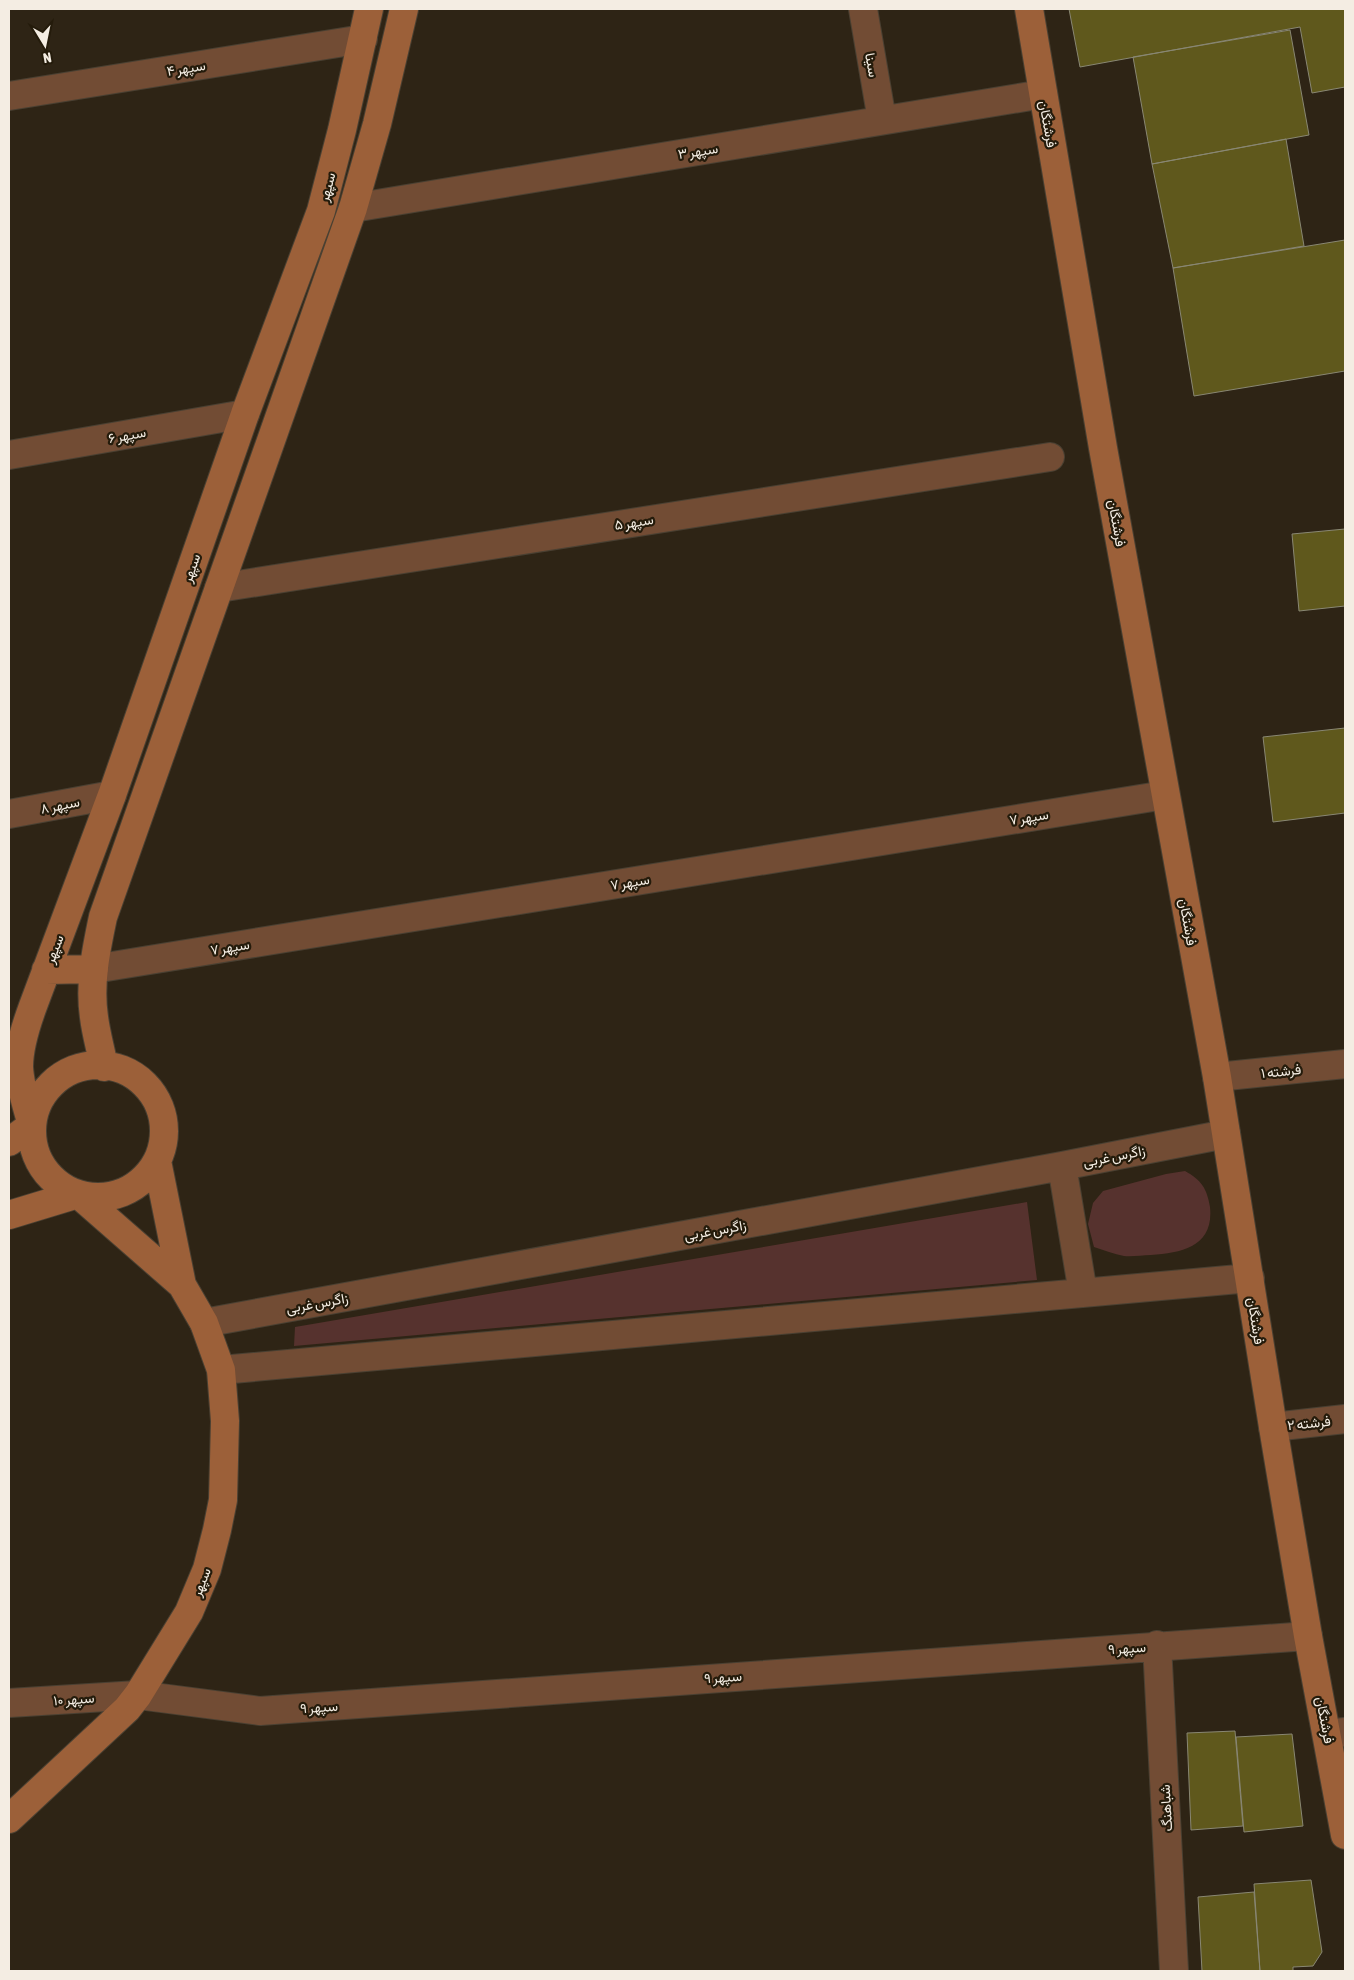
<svg xmlns="http://www.w3.org/2000/svg" width="1354" height="1980" viewBox="0 0 1354 1980" font-family="'Asap Condensed',Vazirmatn,sans-serif">
	<style>
		.green { fill: #56322e }
		.building { fill: #5f581c; stroke: #898773 }
		.lines { fill: none; stroke-linecap: round; stroke-linejoin: round }
		.street-casing { stroke: #4a4032; stroke-width: 30 }
		.secondary-casing { stroke: #4a4032; stroke-width: 30 }
		.street { stroke: #724c34; stroke-width: 28 }
		.secondary { stroke: #9c6039; stroke-width: 28 }
		.labels { text-anchor: middle; dominant-baseline: central; stroke-width: 4.5; stroke-linejoin: round; paint-order: stroke }
		.street-label { font-size: 14px; fill: #f4ede3; stroke: #241b0b }
	</style>
	<rect width="100%" height="100%" fill="#2e2415"/>
	<path class="green" d="M1185,1171C1201,1180 1207,1188 1210,1207C1214,1246 1183,1253 1151,1255C1142,1255 1132,1257 1124,1256C1114,1254 1104,1250 1094,1247L1088,1224L1093,1203L1103,1191L1166,1174Z
		M1027,1202L1037,1280L294,1346L295,1327Z"/>
	<path class="building" d="M1069,9H1345V87L1312,93L1300,27L1080,67Z
		M1290,30L1309,135L1152,164L1133,57Z
		M1286,139L1304,246L1173,268L1152,164Z
		M1345,240V371L1194,396L1173,268Z
		M1345,529V606L1299,611L1292,534Z
		M1345,728V813L1273,822L1263,737Z
		M1235,1731L1243,1826L1191,1830L1187,1733Z
		M1292,1734L1303,1826L1244,1832L1236,1737Z
		M1311,1880L1322,1952L1313,1966L1293,1967V1971H1260L1254,1884Z
		M1254,1892L1260,1971H1202L1198,1897Z"/>
	<g class="lines">
		<defs>
			<path id="street" d="M863,9L882,120
				M9,96L363,39
				M353,208L1043,94
				M9,455L245,414
				M219,588L1050,457
				M9,814L112,795
				M94,969L1165,795
				M1217,1077L1345,1064
				M1062,1166L1083,1293
				M204,1323L1062,1166L1226,1134
				M221,1370L1250,1278
				M1273,1427L1345,1419
				M1157,1645L1174,1971
				M9,1703L138,1695L260,1711L1308,1636
				M1328,1734L1345,1732"/>
			<path id="secondary" d="M1029,9L1103,448L1217,1077L1273,1427L1308,1636L1345,1835
				M46,970L94,969
				M32 1131a66 66 0 1 1 132 0a66 66 0 1 1-132 0Z
				M104,1067C101,1050 96,1034 94,1017C89,984 96,950 103,917L353,208L377,124L404,9
				M9,1142L32,1125C27,1107 20,1087 19,1067C19,1046 26,1025 33,1006L112,795L245,414L321,211L342,130L369,9
				M157,1161L182,1285
				M9,1215L78,1194L182,1285L204,1323L221,1370L225,1421L223,1500L217,1530L207,1569L189,1612L138,1695L127,1709L9,1819"/>
		</defs>
		<use href="#street" class="street-casing"/>
		<use href="#secondary" class="secondary-casing"/>
		<use href="#street" class="street"/>
		<use href="#secondary" class="secondary"/>
	</g>
	<g class="labels">
		<g class="street-label">
			<text transform="translate(872 65) rotate(80)">سینا</text>
			<text transform="translate(186 68) rotate(-9)">سپهر ۴</text>
			<text transform="translate(1048 124) rotate(80)">فرشتگان</text>
			<text transform="translate(698 151) rotate(-9)">سپهر ۳</text>
			<text transform="translate(327 187) rotate(-75)">سپهر</text>
			<text transform="translate(127 435) rotate(-10)">سپهر ۶</text>
			<text transform="translate(634 522) rotate(-9)">سپهر ۵</text>
			<text transform="translate(1117 523) rotate(80)">فرشتگان</text>
			<text transform="translate(191 568) rotate(-71)">سپهر</text>
			<text transform="translate(60 805) rotate(-11)">سپهر ۸</text>
			<text transform="translate(1029 817) rotate(-9)">سپهر ۷</text>
			<text transform="translate(630 882) rotate(-9)">سپهر ۷</text>
			<text transform="translate(1188 922) rotate(80)">فرشتگان</text>
			<text transform="translate(230 947) rotate(-9)">سپهر ۷</text>
			<text transform="translate(54 949) rotate(-69)">سپهر</text>
			<text transform="translate(1281 1071) rotate(-6)">فرشته ۱</text>
			<text transform="translate(1114 1156) rotate(-11)">زاگرس غربی</text>
			<text transform="translate(715 1230) rotate(-10)">زاگرس غربی</text>
			<text transform="translate(317 1303) rotate(-10)">زاگرس غربی</text>
			<text transform="translate(1256 1321) rotate(81)">فرشتگان</text>
			<text transform="translate(1309 1423) rotate(-6)">فرشته ۲</text>
			<text transform="translate(201 1582) rotate(-68)">سپهر</text>
			<text transform="translate(1127 1648) rotate(-4)">سپهر ۹</text>
			<text transform="translate(723 1677) rotate(-4)">سپهر ۹</text>
			<text transform="translate(74 1699) rotate(-4)">سپهر ۱۰</text>
			<text transform="translate(319 1707) rotate(-4)">سپهر ۹</text>
			<text transform="translate(1325 1720) rotate(79)">فرشتگان</text>
			<text transform="translate(1166 1808) rotate(-93)">شباهنگ</text>
		</g>
	</g>
	<rect width="1354" height="1980" fill="none" stroke="#f4ede3" stroke-width="20"/>
	<g transform="translate(45 45) rotate(170)" stroke="#241b0b" stroke-width="4" paint-order="stroke">
	<path d="M0-4L9 19L0 12L-9 19Z" fill="#f4ede3"/>
	<text y="-8" font-size="14" font-weight="bold" text-anchor="middle" fill="#f4ede3">N</text>
	</g>
</svg>
